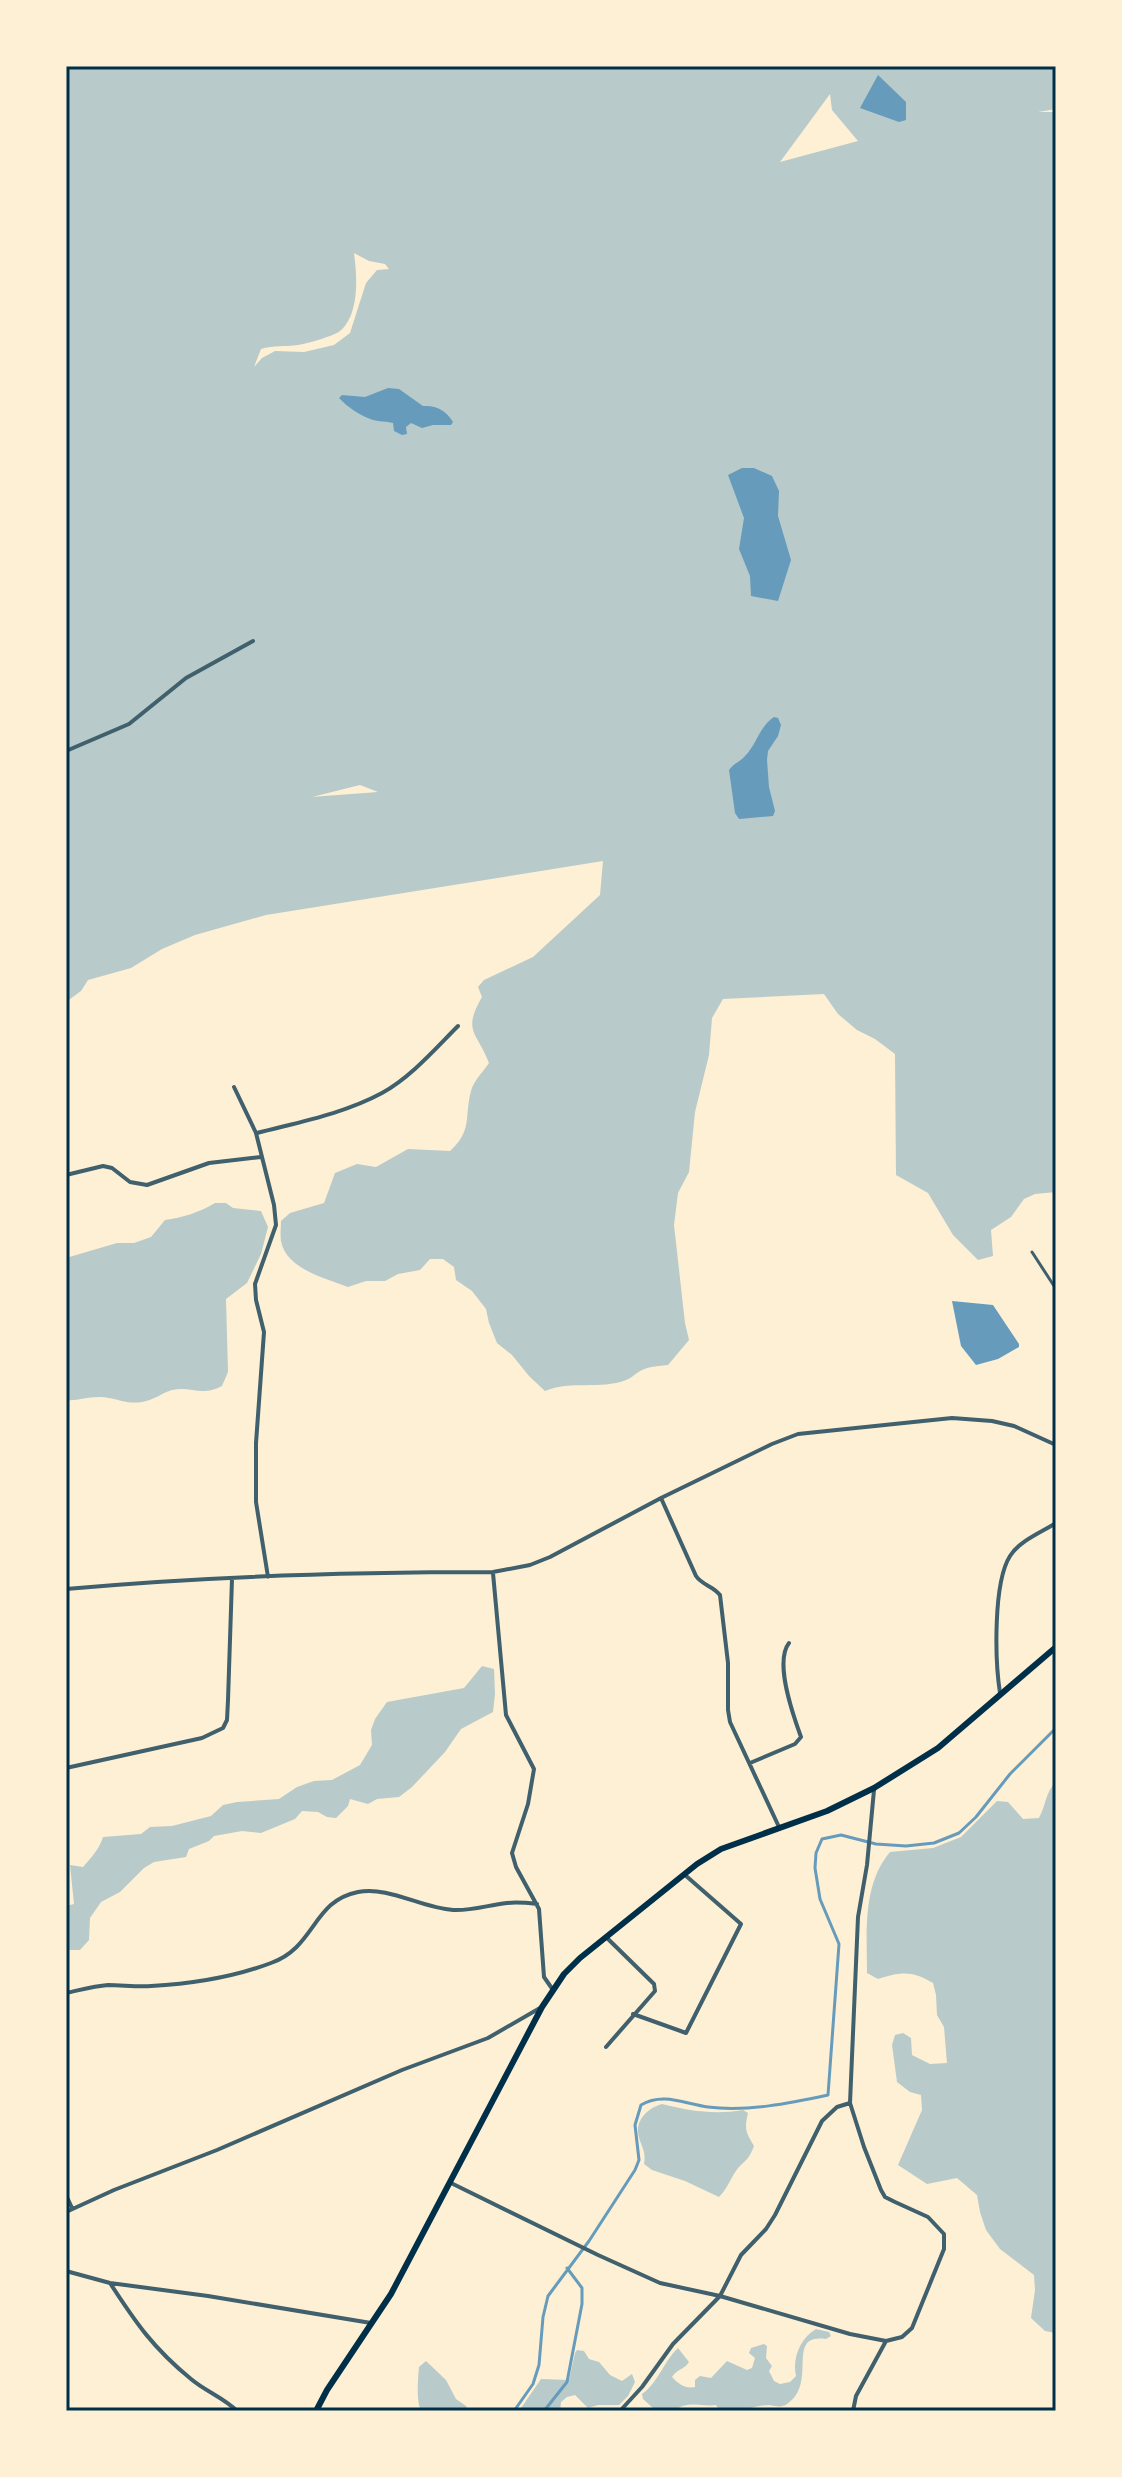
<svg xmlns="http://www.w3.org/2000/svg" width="1122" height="2477" viewBox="0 0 1122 2477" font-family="'Public Sans',sans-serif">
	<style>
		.green { fill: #b9caca; fill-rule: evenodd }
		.water { fill: #669bbc }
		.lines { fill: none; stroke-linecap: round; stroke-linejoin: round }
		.stream { stroke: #669bbc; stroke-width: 3 }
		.pedestrian { stroke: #3f606c; stroke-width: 3 }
		.minor { stroke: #3f606c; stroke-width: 4 }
		.secondary { stroke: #003049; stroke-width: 6 }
		.neatline { fill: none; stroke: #003049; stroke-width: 3 }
	</style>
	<rect width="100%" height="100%" fill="#fdf0d5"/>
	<path class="green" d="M66,66H1056V109L1038,112H1056V1192L1035,1194L1024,1199L1011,1217L991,1230L993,1256L978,1260L953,1235L928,1193L896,1175L895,1054L875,1039L857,1030L838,1014L824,994L723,999L712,1018L709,1055L695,1112L689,1172L678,1193L674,1225L685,1323L689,1340L668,1365C660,1366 650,1366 642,1370C637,1372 632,1378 626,1380C600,1390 571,1380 545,1391L529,1376L512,1355L497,1343L489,1323L486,1309L472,1291L456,1280L454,1267L443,1259H430L420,1270L398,1274L385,1281H366L348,1287C325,1278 286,1269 281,1241C280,1235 281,1227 281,1221L290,1213L324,1203L335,1173L357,1164L376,1167L408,1149L450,1151C473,1130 464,1117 471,1091C474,1080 483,1072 489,1063C477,1031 462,1032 482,997L478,987L484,980L533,957L600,895L603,861L266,915L195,935L162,949L131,968L88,980L81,991L66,1002ZM830,94L832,110L858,141L780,162ZM354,253L369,261L385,264L389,269L377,270L366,283L350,333L334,345L304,352L275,351L262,358L254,367L261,349C274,345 285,347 298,345C306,344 334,336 340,331C360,314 357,275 354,253ZM360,785L378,792L311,797H312Z
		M215,1203H226L233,1208L261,1211L268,1227L261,1254L247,1283L226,1299L228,1372L222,1386C201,1397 192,1386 172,1390C162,1393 154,1400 142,1402C125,1405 113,1396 98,1397C87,1397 77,1401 66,1400V1258L117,1243H134L151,1237L165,1220C182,1218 200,1212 215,1203Z
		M482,1666L494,1669L495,1694L493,1712L461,1729L445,1752L412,1787L399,1797L377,1799L368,1804L350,1799L348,1806L336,1818L327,1817L318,1812L302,1811L295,1819L261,1833L242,1831L214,1836L209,1841L189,1849L186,1857L154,1862L144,1868L120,1892L101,1902L90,1918L89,1940L80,1950H66V1906L74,1904L70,1865L83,1867C91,1858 100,1848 103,1837L141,1834L150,1827L172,1826L211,1816L223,1805L237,1802L279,1799L297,1787L314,1781L332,1780L360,1765L372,1745L371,1730L375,1719L387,1702L464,1688Z
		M1056,1781V2333L1045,2331L1031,2318L1035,2290L1034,2275L1000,2249L986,2230L980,2212L977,2195L957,2178L927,2184L898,2165L922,2110L921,2095L910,2092L897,2082L892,2045L895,2035L903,2033L911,2038L912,2055L930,2064L947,2063L944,2027L937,2015L936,1995L933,1983C912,1970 900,1972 878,1979L867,1973C867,1933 862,1885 890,1852L933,1848L961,1837L997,1801L1008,1802L1023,1819L1039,1818C1047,1803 1044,1796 1056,1781Z
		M662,2104C690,2111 715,2115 743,2110L748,2113C744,2130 746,2132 754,2146C749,2159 747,2159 738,2168C731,2177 728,2188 719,2197L685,2181L652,2170L644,2164C647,2150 639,2144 638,2132C637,2118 650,2107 662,2104Z
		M816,2329L829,2332L831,2336L826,2339C784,2333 819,2383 787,2404C781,2408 777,2406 769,2405C759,2405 749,2409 739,2411C733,2412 726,2411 720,2411L716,2405C701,2407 686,2400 675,2411H653L654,2409L643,2399L642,2394C659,2382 663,2362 678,2348L689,2362C685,2369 677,2369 672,2377C679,2384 685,2389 695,2387V2380L700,2376L711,2378L727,2361L747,2370L752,2368L755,2358L749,2353L751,2348L764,2344L767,2346L766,2358L772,2366L769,2371L774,2381L780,2384L790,2382L796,2376C792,2359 800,2338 816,2329Z
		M577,2350L584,2351L589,2359L599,2362L610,2375L622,2381L632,2374L635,2382L628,2396L619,2405H598L588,2408L575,2395L567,2397L561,2402L560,2411H519L541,2379L569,2380L575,2353Z
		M426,2361L446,2380L456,2399L466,2406L469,2411H421C416,2400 418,2379 419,2367Z"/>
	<path class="water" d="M878,75L906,102V120L899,122L860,108Z
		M388,388L399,389L423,406C436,405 446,410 453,422L451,425H433L422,428L411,423L406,427L407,434L402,435L394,431L393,423C386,421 380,422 373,420C361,416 347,407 339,398L342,395L365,397Z
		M742,468H754L772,476L779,491L778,516L791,560L778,601L751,596L750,576L739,549L744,518L728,475Z
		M774,717L778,718L781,725L778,736L768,751L767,760L769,787L775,811L773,816L739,819L735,813L729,770C734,763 740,762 745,756C757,744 759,727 774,717Z
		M952,1301L993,1305L1019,1344V1347L998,1359L976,1365L961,1346Z"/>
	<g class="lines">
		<path class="stream" d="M514,2411L533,2384L539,2365L543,2317L548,2296L589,2241L635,2170L639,2160L635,2125L641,2105C663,2092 685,2104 708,2107C747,2112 791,2103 828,2095L839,1944L820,1899L815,1868L816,1853L822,1839L841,1835L876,1844L906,1846L934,1843L959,1833L976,1817L1010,1774L1056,1728
			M544,2411L567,2382L582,2304V2288L567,2268"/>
		<path class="pedestrian" d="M1032,1252L1056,1289"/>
		<path class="minor" d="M66,751L129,724L186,678L253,641
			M234,1087L256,1133L274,1205L276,1225L255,1284L256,1300L264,1332L256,1443V1502L268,1577
			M257,1133C299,1122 343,1114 382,1093C411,1077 435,1049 458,1026
			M66,1175L103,1166L112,1168L130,1182L147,1185L209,1163L261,1157
			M661,1498L696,1576C702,1585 713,1586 720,1595L728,1663V1710L730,1722L779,1827
			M493,1573L506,1715L534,1769L528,1804L512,1853L516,1867L539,1909L544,1977L553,1990
			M66,1589C208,1576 351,1572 493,1572L530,1565L550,1557L661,1498L772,1444L798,1434L952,1418L992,1421L1014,1426L1056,1445
			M1000,1693C995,1661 993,1583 1010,1556C1019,1541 1042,1532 1056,1523
			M750,1763L795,1744L801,1737C793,1715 774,1662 789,1643
			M66,1768L202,1738L223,1728L227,1720L228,1700L232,1579
			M66,1993C80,1990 94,1986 108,1985C122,1985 137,1987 151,1986C190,1984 234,1977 271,1963C316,1947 312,1901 358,1892C389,1886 421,1908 453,1910C472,1911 488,1905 507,1903C517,1902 528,1903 537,1904
			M633,2014L686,2033L741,1924L685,1875
			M606,2047L655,1991L654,1984L607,1938
			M451,2183L598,2255L660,2283L720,2296L850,2334L886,2341L902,2337L912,2328L944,2249V2234L928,2217L895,2202L885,2197L881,2190L864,2147L850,2103L858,1917L867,1865L874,1790
			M66,2195L72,2208
			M66,2212L114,2190L217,2150L402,2070L488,2038L540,2008
			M66,2271L110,2283L208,2296L371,2323
			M110,2283C136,2323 153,2348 191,2379C205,2391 224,2398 237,2411
			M620,2411L642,2387L673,2344L720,2296L741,2255L766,2229L775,2215L822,2121L837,2107L850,2103
			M853,2411L856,2396L886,2341"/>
		<path class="secondary" d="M316,2411L327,2390L391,2294L542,2007L564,1974L580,1958L697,1864L721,1849L827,1811L874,1788L938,1748L1056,1647"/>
	</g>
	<rect width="1122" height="2477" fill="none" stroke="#fdf0d5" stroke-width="136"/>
	<rect x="68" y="68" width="986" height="2341" class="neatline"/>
</svg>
